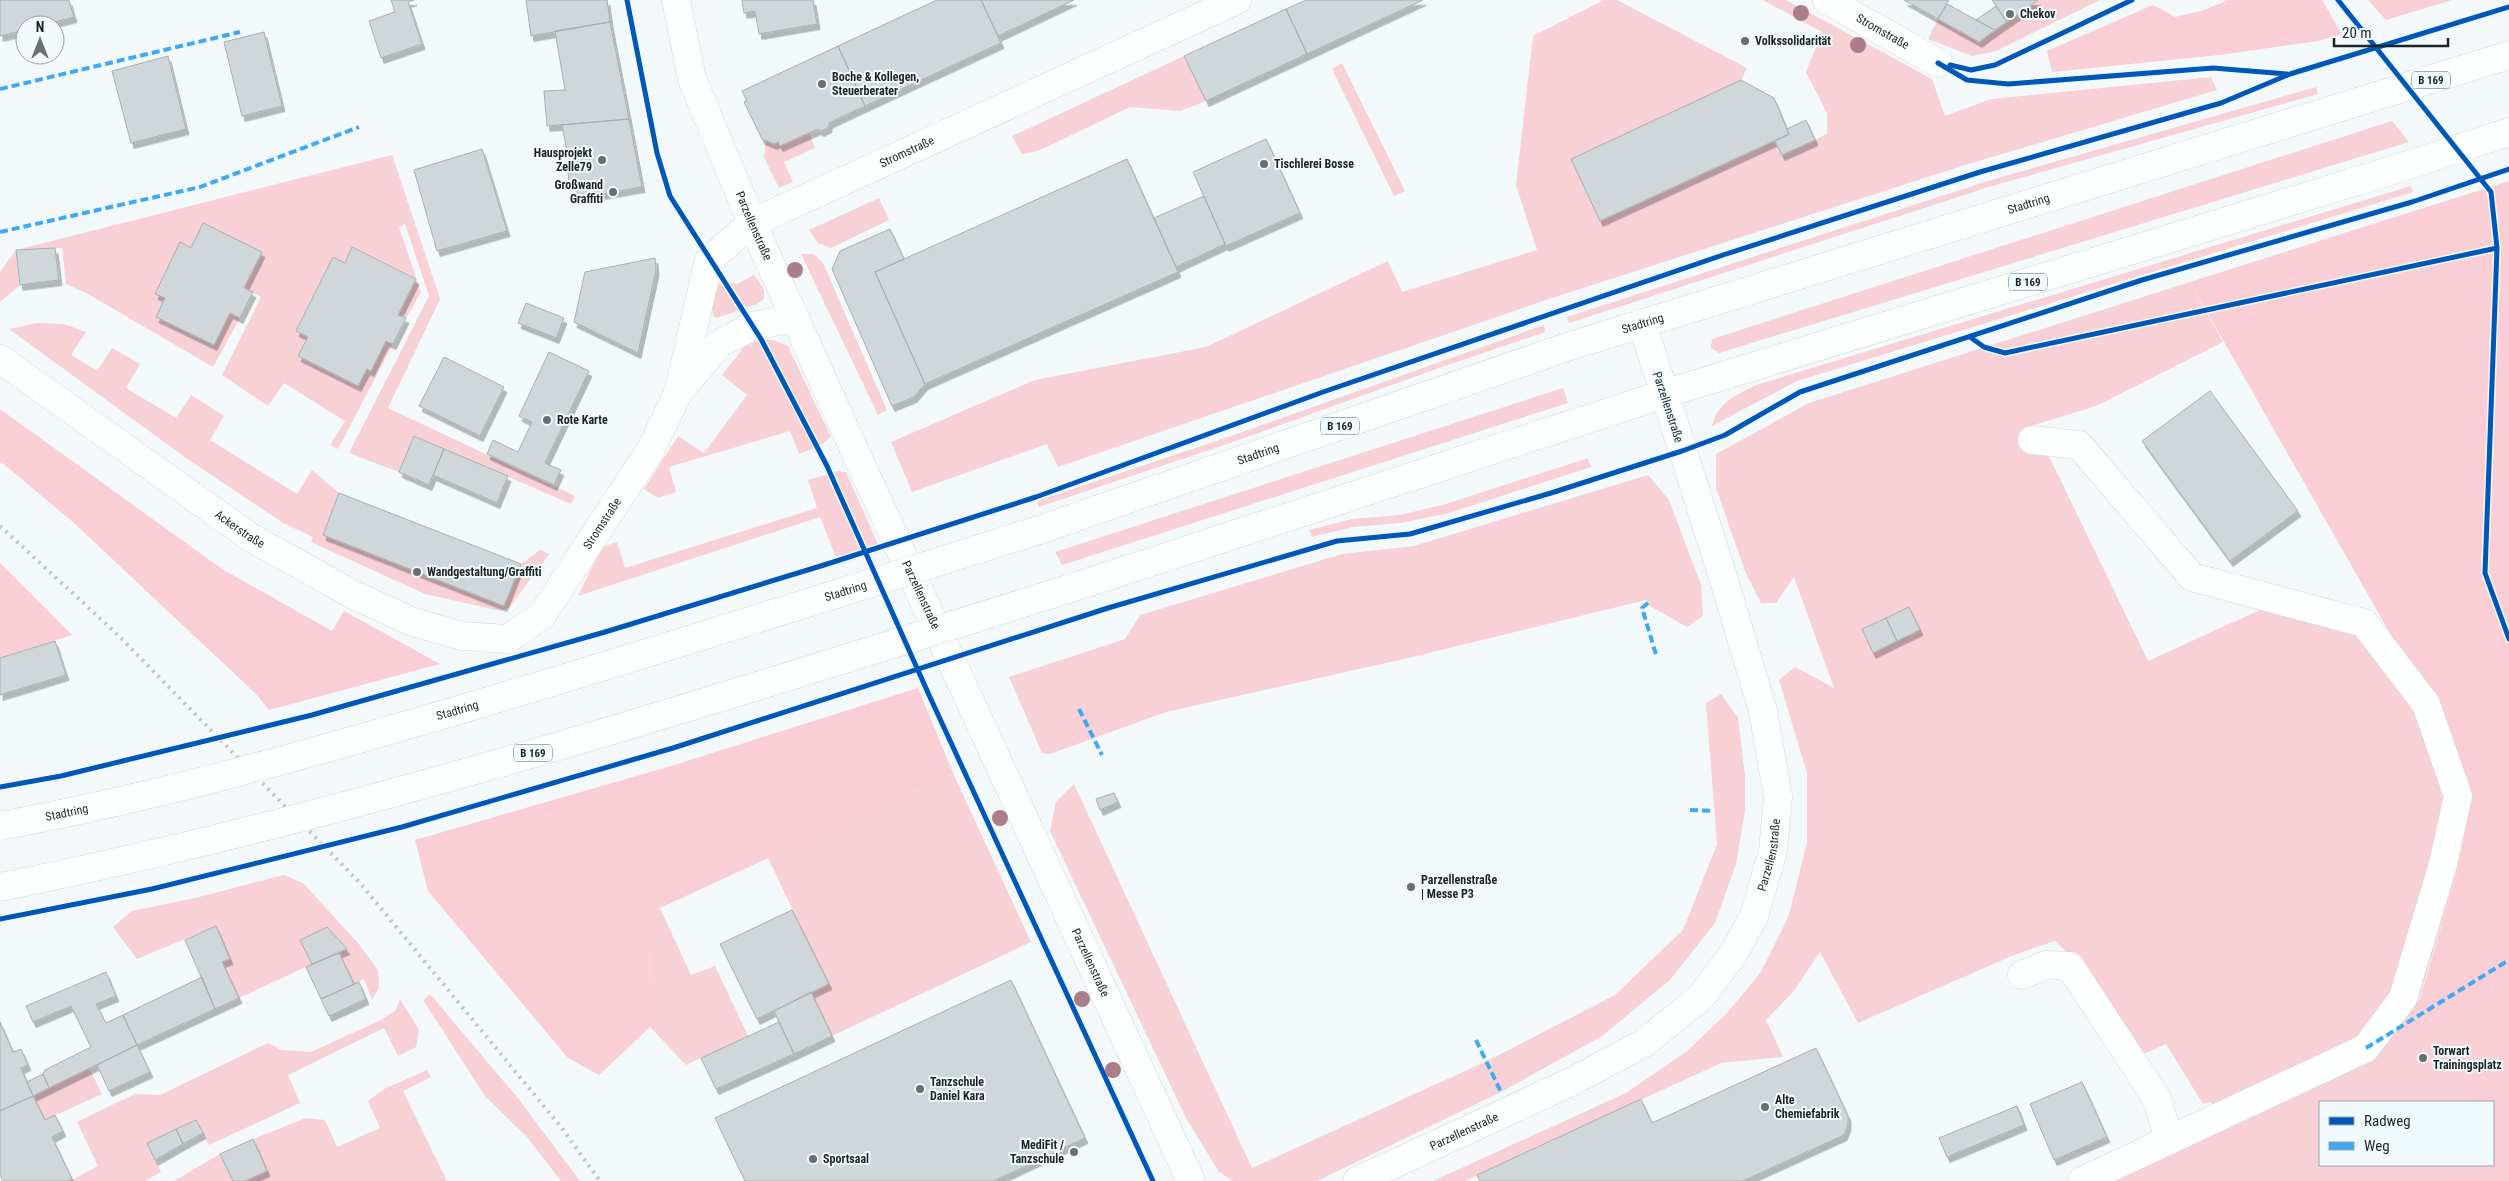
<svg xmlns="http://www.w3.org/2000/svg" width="2509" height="1181" viewBox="0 0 2509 1181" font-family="'Roboto Condensed',sans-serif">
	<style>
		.green { fill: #f7d1d6 }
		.forest { fill: #f9ced4 }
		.building { fill: #d0d7da; stroke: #a8afb1; filter: url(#shadow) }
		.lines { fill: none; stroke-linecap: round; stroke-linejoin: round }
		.minor-casing { stroke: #cfd7d9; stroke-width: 29 }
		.major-casing { stroke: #cfd7d9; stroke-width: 29 }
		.minor { stroke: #fdfefe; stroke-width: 28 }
		.major { stroke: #fdfefe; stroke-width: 28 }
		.rail { stroke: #c4c6c6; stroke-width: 4; stroke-dasharray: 2.5 5; stroke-linecap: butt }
		.major-bridge-casing { stroke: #cfd7d9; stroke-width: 29; stroke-linecap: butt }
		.major-bridge { stroke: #fdfefe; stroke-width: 28 }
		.quiet { stroke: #3fa9f5; stroke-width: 4; stroke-dasharray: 8 4; stroke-linecap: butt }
		.cycleway-casing { stroke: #f0fafd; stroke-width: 8 }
		.cycleway { stroke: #0057b8; stroke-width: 5 }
		.tree { fill: #ac7e8a }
		.poi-dot { fill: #676f72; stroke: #f0fafd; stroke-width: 2 }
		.labels { text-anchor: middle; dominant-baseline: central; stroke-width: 4; stroke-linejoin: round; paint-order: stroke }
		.shield { fill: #f0fafd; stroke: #5b6568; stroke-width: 1 }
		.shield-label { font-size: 11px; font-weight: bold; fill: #1b2528 }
		.poi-label { font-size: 12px; font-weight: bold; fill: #1b2528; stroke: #f0fafd; text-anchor: start }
		.street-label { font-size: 12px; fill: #1b2528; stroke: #f0fafd }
	</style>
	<defs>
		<filter id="shadow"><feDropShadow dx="3" dy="5.5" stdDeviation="0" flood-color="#0004"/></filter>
	</defs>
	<rect width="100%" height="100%" fill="#f3f9fa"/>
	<path class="green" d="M1604,0H1617L1747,68L1741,80L1571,159L1601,221L1775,141L1783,155L1827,134V113L1806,72L1822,32L1763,0H1786L1932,79L1945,116L1991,99L2211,77L2217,90L1962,166L1552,298L1058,467L1047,444L912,492L891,442L1035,380L1206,347L1388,261L1402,292L1537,250L1516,185L1533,36Z
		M2038,0H2100L1996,51L1972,56L1928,39L1938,19L1979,42Z
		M1184,56L1206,101L1180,111L1130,107L1038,151L1022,154L1012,136Z
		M1342,63L1405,191L1394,196L1332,69Z
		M2316,87L2318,94L1992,186L1569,323L1567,317L1991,180Z
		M2392,121L2409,142L1719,353L1711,348L1712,339Z
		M809,132L815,148L784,162L793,182L779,188L764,157L766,141L774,144Z
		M392,155L440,299L388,408L575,496L571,504L414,436L399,472L349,453L429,296L405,224L399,227L421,292L406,318L398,315L416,278L353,247L345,263L333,257L296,331L308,337L298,356L358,386L367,369L371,371L386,341L393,344L338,449L330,445L345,421L284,383L268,406L222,375L261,297L244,288L262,252L203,224L191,248L181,243L156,294L165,298L156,316L214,345L230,313L240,318L213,367L88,294L66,284L62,248L16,250L20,285L0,302V272L16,250Z
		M2411,186L2413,192L1797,381L1712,426C1717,403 1736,395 1756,385Z
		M879,198L889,220L831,248L818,243L809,230Z
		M814,254L823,263L887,410L878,415L801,254Z
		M754,275L764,289V299L757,304L717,318L713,316L711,300L715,286L724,281L737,284Z
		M2190,282L2223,342L2096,406L2034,425L2148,661L2262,609L2358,627L2416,679L2469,780L2458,871L2419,998L2379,1050L2482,1006L2466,1102H2320V1165H2456L2453,1181H2109L2223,1128L2211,1102L2203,1104L2166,1044L2146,1053L2135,1048L2081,966L2055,941L2014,955L1858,1023L1820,952L1793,992L1766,1020L1783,1057L1721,1063L1465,1181H1433L1626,1093L1686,1052L1727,1013L1761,972L1789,915L1807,842V773L1779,680L1795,667L1834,688L1794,577L1776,603H1761L1745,571L1716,488V454L1809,403Z
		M37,323L64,324L86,332L71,355L97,371L112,348L140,364L126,388L176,418L191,395L224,416L210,440L297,494L312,470L339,493L323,535L504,606L521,564L540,550L549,554L509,608L501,611L425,594L311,542L313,537L283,523L186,458L9,329Z
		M1544,325L1545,332L1439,368L1236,441L1039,507L1037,501L1234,435Z
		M761,339L773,340L788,346L831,437L820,446L799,454L790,431L669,467L676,492L658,498L644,489L678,436L704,453L747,395L722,375L744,347Z
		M1563,388L1568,403L1062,565L1055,552Z
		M1588,458L1591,467L1449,513L1401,523L1353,527L1312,537L1309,530L1352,519L1400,515L1446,504Z
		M838,471L846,472L878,544L871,554L839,565L820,517L578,596L602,547L617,542L625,568L817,508L808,480Z
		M1648,475L1669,500L1701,585L1703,616L1687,627L1650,606L1646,600L1417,656L1166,712L1050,754L1042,753L1009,677L1125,639L1140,615L1342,554L1414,546Z
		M1721,694L1738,718L1745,776V811L1736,864L1715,923L1670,980L1602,1036L1501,1092L1317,1181H1233L1219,1172L1186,1118L1050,831L1056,802L1074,784L1252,1168L1487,1061L1615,995L1683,930L1717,844L1706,703Z
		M953,773L1031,942L832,1036L811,992L828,984L768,858Z
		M284,875L303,883L358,943L378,970L379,987L372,1000L364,979L354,984L339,953L347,949L327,927L300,940L312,964L239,998L222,962L230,959L216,926L137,959L113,927L132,911L195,898Z
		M660,908L691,975L715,966L748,1036L686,1065L650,1027L649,913Z
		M430,994L517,1097L580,1181H561L527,1137L485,1096L423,1000Z
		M400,999L419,1030L416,1047L398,1056L384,1028L288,1075L300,1103L209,1145L196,1120L147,1143L161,1172L145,1181H70L98,1166L77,1122L135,1094L160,1095L268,1043L281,1050L311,1052L381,1020L396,1010Z
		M89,1068L102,1094L45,1120L33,1096Z
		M427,1070L431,1077L403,1091L447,1181H245L267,1171L253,1139L306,1118L325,1120L337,1147L380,1128L368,1101L384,1089Z
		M220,1154L233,1181H174Z"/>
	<path class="forest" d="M2229,0H2322L2342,34L2318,41L2219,55L2052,72L2047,51L2153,5L2175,17L2201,11Z
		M2368,0H2452L2386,20Z
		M2509,181V1181H2453L2456,1165H2493V1102H2466L2481,1007L2378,1051L2420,998L2458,871L2469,780L2416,679L2190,282Z
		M0,409L222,569L332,631L344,611L440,664L269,710L256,694L74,523L0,461Z
		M0,563L72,635L0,658Z
		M918,688L953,773L649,913L650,1027L599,1075L568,1058L428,891L415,840L671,766Z"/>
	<path class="building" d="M0,0H69L74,17L43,25H25V30L0,36Z
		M391,0H414L408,2L422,44L381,58L369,21L395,12Z
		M526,0H607L610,22L531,36Z
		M742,0H813L817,24L759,34L755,11L744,13Z
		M937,0H981L1001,43L865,106L838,46Z
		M981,0H1074L998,36Z
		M1306,0H1423L1307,54L1286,9Z
		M1904,0H1949L1938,19Z
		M1992,0H2038L2007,22Z
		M1947,4L1976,20L1995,30L1979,42L1938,19Z
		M1996,6L2007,22L1995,30L1976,20Z
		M1286,9L1307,54L1206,101L1184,56Z
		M610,22L629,119L547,126L544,91L565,90L555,31Z
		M264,32L282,106L242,116L224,42Z
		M838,46L865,106L829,123V127L821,131L818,129L780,146L778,142L774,144L762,139L744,102L747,101L742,91Z
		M168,56L186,129L131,143L112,71Z
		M1741,80L1774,98L1789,134L1600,221L1571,159Z
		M629,119L642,187L578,198L575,180L569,182L567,163H569L562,125Z
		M1806,120L1815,140L1782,155L1775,141L1789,134L1787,129Z
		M1266,139L1300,213L1226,246L1193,172Z
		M482,149L507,231L437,251L414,170Z
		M1127,159L1178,272L925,384L875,272Z
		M1204,196L1225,244L1176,267L1154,218Z
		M203,223L262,252L244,288L253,292L240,318L230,313L214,345L156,317L165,298L155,294L180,242L191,248Z
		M890,229L904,259L875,272L925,384L914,397L892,406L832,269L840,251Z
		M352,247L416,279L398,315L406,318L393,344L386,341L371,371L367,369L358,386L298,356L308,337L296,331L333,257L345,263Z
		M55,248L59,280L20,285L16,250Z
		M655,258L656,270L638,353L574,322L585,272Z
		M526,303L564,318L556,338L518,323Z
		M549,352L589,371L545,463L561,470L554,485L487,454L493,440L518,452L532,422L519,416Z
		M444,357L504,387L480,436L419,406Z
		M2210,391L2298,511L2230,561L2142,441Z
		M414,436L444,449L429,485L399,472Z
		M444,449L508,476L497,503L433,475Z
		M339,493L521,564L504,606L323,535Z
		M1909,607L1920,630L1897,641L1886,618Z
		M1886,618L1897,641L1873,653L1862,629Z
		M55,641L66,675L0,695V658Z
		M1114,793L1118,802L1100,810L1096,799Z
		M792,910L829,984L757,1019L720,944Z
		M216,926L230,959L222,962L239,998L215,1009L185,940Z
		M327,927L347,949L312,964L300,940Z
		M339,953L354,984L321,999L306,967Z
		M106,972L116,996L96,1004L106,1023L123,1015L137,1045L49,1088L43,1074L45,1070L91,1047L71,1006L33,1022L26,1006Z
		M202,977L215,1009L137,1045L123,1015Z
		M1011,980L1085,1138L994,1181H745L715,1118Z
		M359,982L366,999L329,1016L321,999Z
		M811,992L832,1036L794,1054L774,1011Z
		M0,1022L13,1052L21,1049L28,1065L21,1068L33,1096L0,1111Z
		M779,1022L794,1054L716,1089L701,1058Z
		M137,1045L150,1072L109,1091L97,1065Z
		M1816,1048L1848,1116V1125L1844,1135L1743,1181H1480L1477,1175L1641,1099L1652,1123Z
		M43,1074L49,1088L33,1096L27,1082Z
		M2082,1082L2107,1137L2054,1160L2030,1104Z
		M33,1096L45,1120L55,1115L63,1131L52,1137L72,1179L68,1181H3L0,1175V1111Z
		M2017,1106L2024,1125L1947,1157L1939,1138Z
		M196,1120L203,1133L183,1144L176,1129Z
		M176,1129L183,1144L155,1160L147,1143Z
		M253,1139L267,1171L245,1181H233L220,1154Z"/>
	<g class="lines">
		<defs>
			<g id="minor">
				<path id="s1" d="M676,0L692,79L752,223L857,456L1191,1181"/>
				<path id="s2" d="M1827,0L1938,63"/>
				<path id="s3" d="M0,359L250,537L354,595L413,622L462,636L508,639L542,615L650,451L678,393L709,260L752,223L1237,0"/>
				<path d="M682,388L719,344L752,326L795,318"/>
				<path d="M2032,440L2079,445L2192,577L2364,623L2426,704L2458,796L2443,864L2403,998L2366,1048L2082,1181"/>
				<path d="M2022,975L2046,965L2070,966L2157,1099L2169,1140"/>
				<path id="s4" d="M1357,1181L1571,1082L1644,1043L1701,997L1734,953L1754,916L1773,851L1778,797L1763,711L1723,577L1642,323"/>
			</g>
			<g id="major">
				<path id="s5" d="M1039,530L1567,347L2509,55"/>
				<path d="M1059,592L1664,394L2393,170L2509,132"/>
			</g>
		</defs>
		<use href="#minor" class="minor-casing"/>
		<use href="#major" class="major-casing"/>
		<use href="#minor" class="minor"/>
		<use href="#major" class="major"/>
		<path class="rail" d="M0,526L118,635L360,883L561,1127L600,1181"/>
		<defs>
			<g id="major-bridge">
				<path id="s6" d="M0,826C166,795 328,749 489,701C673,646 856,588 1039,530"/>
				<path d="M0,887C360,815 709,701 1059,592"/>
			</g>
		</defs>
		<use href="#major-bridge" class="major-bridge-casing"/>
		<use href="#major-bridge" class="major-bridge"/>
		<path class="quiet" d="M0,89L240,32
			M0,232L200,187L359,127
			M1648,603L1642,608L1657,658
			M1079,709L1102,755
			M1690,810L1714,811
			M1476,1040L1501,1092
			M2366,1048L2509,960"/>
		<defs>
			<path id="cycleway" d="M627,0L657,153L670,196L761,339L827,466L929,695L1153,1181
				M2338,0L2491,192L2497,248L2485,573L2509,639
				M1938,63L1967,80L2008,84L2213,68L2287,74
				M1950,65L1971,70L1995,65L2132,0
				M1970,337L1984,347L2005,353L2497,248
				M0,787L61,776L312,715L605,632L824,565L1036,497L1323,392L1726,254L1980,172L2221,103L2290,74L2509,7
				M0,919L152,889L402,827L673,748L1108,608L1337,541L1410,534L1551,493L1682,451L1725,435L1800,392L2142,280L2412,202L2509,169"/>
		</defs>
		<use href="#cycleway" class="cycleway-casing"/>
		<use href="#cycleway" class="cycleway"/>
	</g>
	<g class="tree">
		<circle cx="1801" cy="13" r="8"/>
		<circle cx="1858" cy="45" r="8"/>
		<circle cx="795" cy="270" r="8"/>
		<circle cx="1000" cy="818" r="8"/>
		<circle cx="1082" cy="999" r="8"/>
		<circle cx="1113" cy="1070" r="8"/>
	</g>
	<g class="poi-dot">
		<circle cx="2010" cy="14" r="5"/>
		<circle cx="1745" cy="41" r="5"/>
		<circle cx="822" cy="84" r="5"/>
		<circle cx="602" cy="160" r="5"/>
		<circle cx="1264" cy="164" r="5"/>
		<circle cx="613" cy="192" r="5"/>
		<circle cx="547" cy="420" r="5"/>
		<circle cx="417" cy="572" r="5"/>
		<circle cx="1411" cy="887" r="5"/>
		<circle cx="2423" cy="1058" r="5"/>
		<circle cx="920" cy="1089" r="5"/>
		<circle cx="1765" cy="1107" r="5"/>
		<circle cx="1074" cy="1152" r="5"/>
		<circle cx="813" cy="1159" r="5"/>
	</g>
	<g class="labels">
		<g class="shield">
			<rect x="2412" y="71.5" width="38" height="17" rx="4"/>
			<rect x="2009" y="273.5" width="38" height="17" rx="4"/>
			<rect x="1321" y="417.5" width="38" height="17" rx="4"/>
			<rect x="514" y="744.5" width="38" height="17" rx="4"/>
		</g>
		<g class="shield-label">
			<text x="2431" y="80">B 169</text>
			<text x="2028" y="282">B 169</text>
			<text x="1340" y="426">B 169</text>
			<text x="533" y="753">B 169</text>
		</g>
		<g class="poi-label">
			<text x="2020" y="14">Chekov</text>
			<text x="1755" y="41">Volkssolidarität</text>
			<text x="832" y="77">Boche &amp; Kollegen,<tspan x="832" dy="14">Steuerberater</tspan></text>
			<text x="592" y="153" text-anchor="end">Hausprojekt<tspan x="592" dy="14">Zelle79</tspan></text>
			<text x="1274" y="164">Tischlerei Bosse</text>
			<text x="603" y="185" text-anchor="end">Großwand<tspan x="603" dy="14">Graffiti</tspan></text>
			<text x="557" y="420">Rote Karte</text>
			<text x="427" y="572">Wandgestaltung/Graffiti</text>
			<text x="1421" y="880">Parzellenstraße<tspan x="1421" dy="14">| Messe P3</tspan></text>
			<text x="2433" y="1051">Torwart<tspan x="2433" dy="14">Trainingsplatz</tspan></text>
			<text x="930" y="1082">Tanzschule<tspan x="930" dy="14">Daniel Kara</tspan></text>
			<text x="1775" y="1100">Alte<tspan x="1775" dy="14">Chemiefabrik</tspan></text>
			<text x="1064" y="1145" text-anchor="end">MediFit /<tspan x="1064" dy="14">Tanzschule</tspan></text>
			<text x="823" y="1159">Sportsaal</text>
		</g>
		<g class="street-label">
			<text stroke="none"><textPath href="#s2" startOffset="64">Stromstraße</textPath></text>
			<text stroke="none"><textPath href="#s3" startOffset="1254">Stromstraße</textPath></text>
			<text stroke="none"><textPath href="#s5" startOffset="1042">Stadtring</textPath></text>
			<text stroke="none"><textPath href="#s1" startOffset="240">Parzellenstraße</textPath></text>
			<text stroke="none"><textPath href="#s5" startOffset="638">Stadtring</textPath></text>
			<text transform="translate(1668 407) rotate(72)">Parzellenstraße</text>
			<text stroke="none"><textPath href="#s5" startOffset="232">Stadtring</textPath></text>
			<text stroke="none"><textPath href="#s3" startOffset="739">Stromstraße</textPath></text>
			<text stroke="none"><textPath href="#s3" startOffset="294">Ackerstraße</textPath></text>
			<text stroke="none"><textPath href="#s6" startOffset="878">Stadtring</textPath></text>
			<text stroke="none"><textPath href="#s1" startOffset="645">Parzellenstraße</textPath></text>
			<text stroke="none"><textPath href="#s6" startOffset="472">Stadtring</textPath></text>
			<text stroke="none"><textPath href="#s6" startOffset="68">Stadtring</textPath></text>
			<text stroke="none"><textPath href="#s4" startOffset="552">Parzellenstraße</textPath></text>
			<text stroke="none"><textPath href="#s1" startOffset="1050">Parzellenstraße</textPath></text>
			<text stroke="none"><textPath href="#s4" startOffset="118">Parzellenstraße</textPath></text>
		</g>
	</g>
	<rect x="2319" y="1101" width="175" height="65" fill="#f0fafd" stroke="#9ba5a8"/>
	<rect x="2329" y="1117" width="25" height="8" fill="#0057b8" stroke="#9ba5a8"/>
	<text x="2364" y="1126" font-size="15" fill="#1b2528">Radweg</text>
	<rect x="2329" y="1142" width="25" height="8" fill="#3fa9f5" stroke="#9ba5a8"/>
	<text x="2364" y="1151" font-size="15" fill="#1b2528">Weg</text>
	<g transform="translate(40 40)"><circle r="24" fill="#f0fafd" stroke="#9ba5a8"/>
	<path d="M0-4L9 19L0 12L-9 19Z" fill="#676f72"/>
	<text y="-8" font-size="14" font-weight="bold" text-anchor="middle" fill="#1b2528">N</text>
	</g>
	<path d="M2334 38v8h114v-8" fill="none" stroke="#1b2528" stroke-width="2.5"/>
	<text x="2342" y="38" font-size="15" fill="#1b2528" stroke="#f0fafd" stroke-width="4" paint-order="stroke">20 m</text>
</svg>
